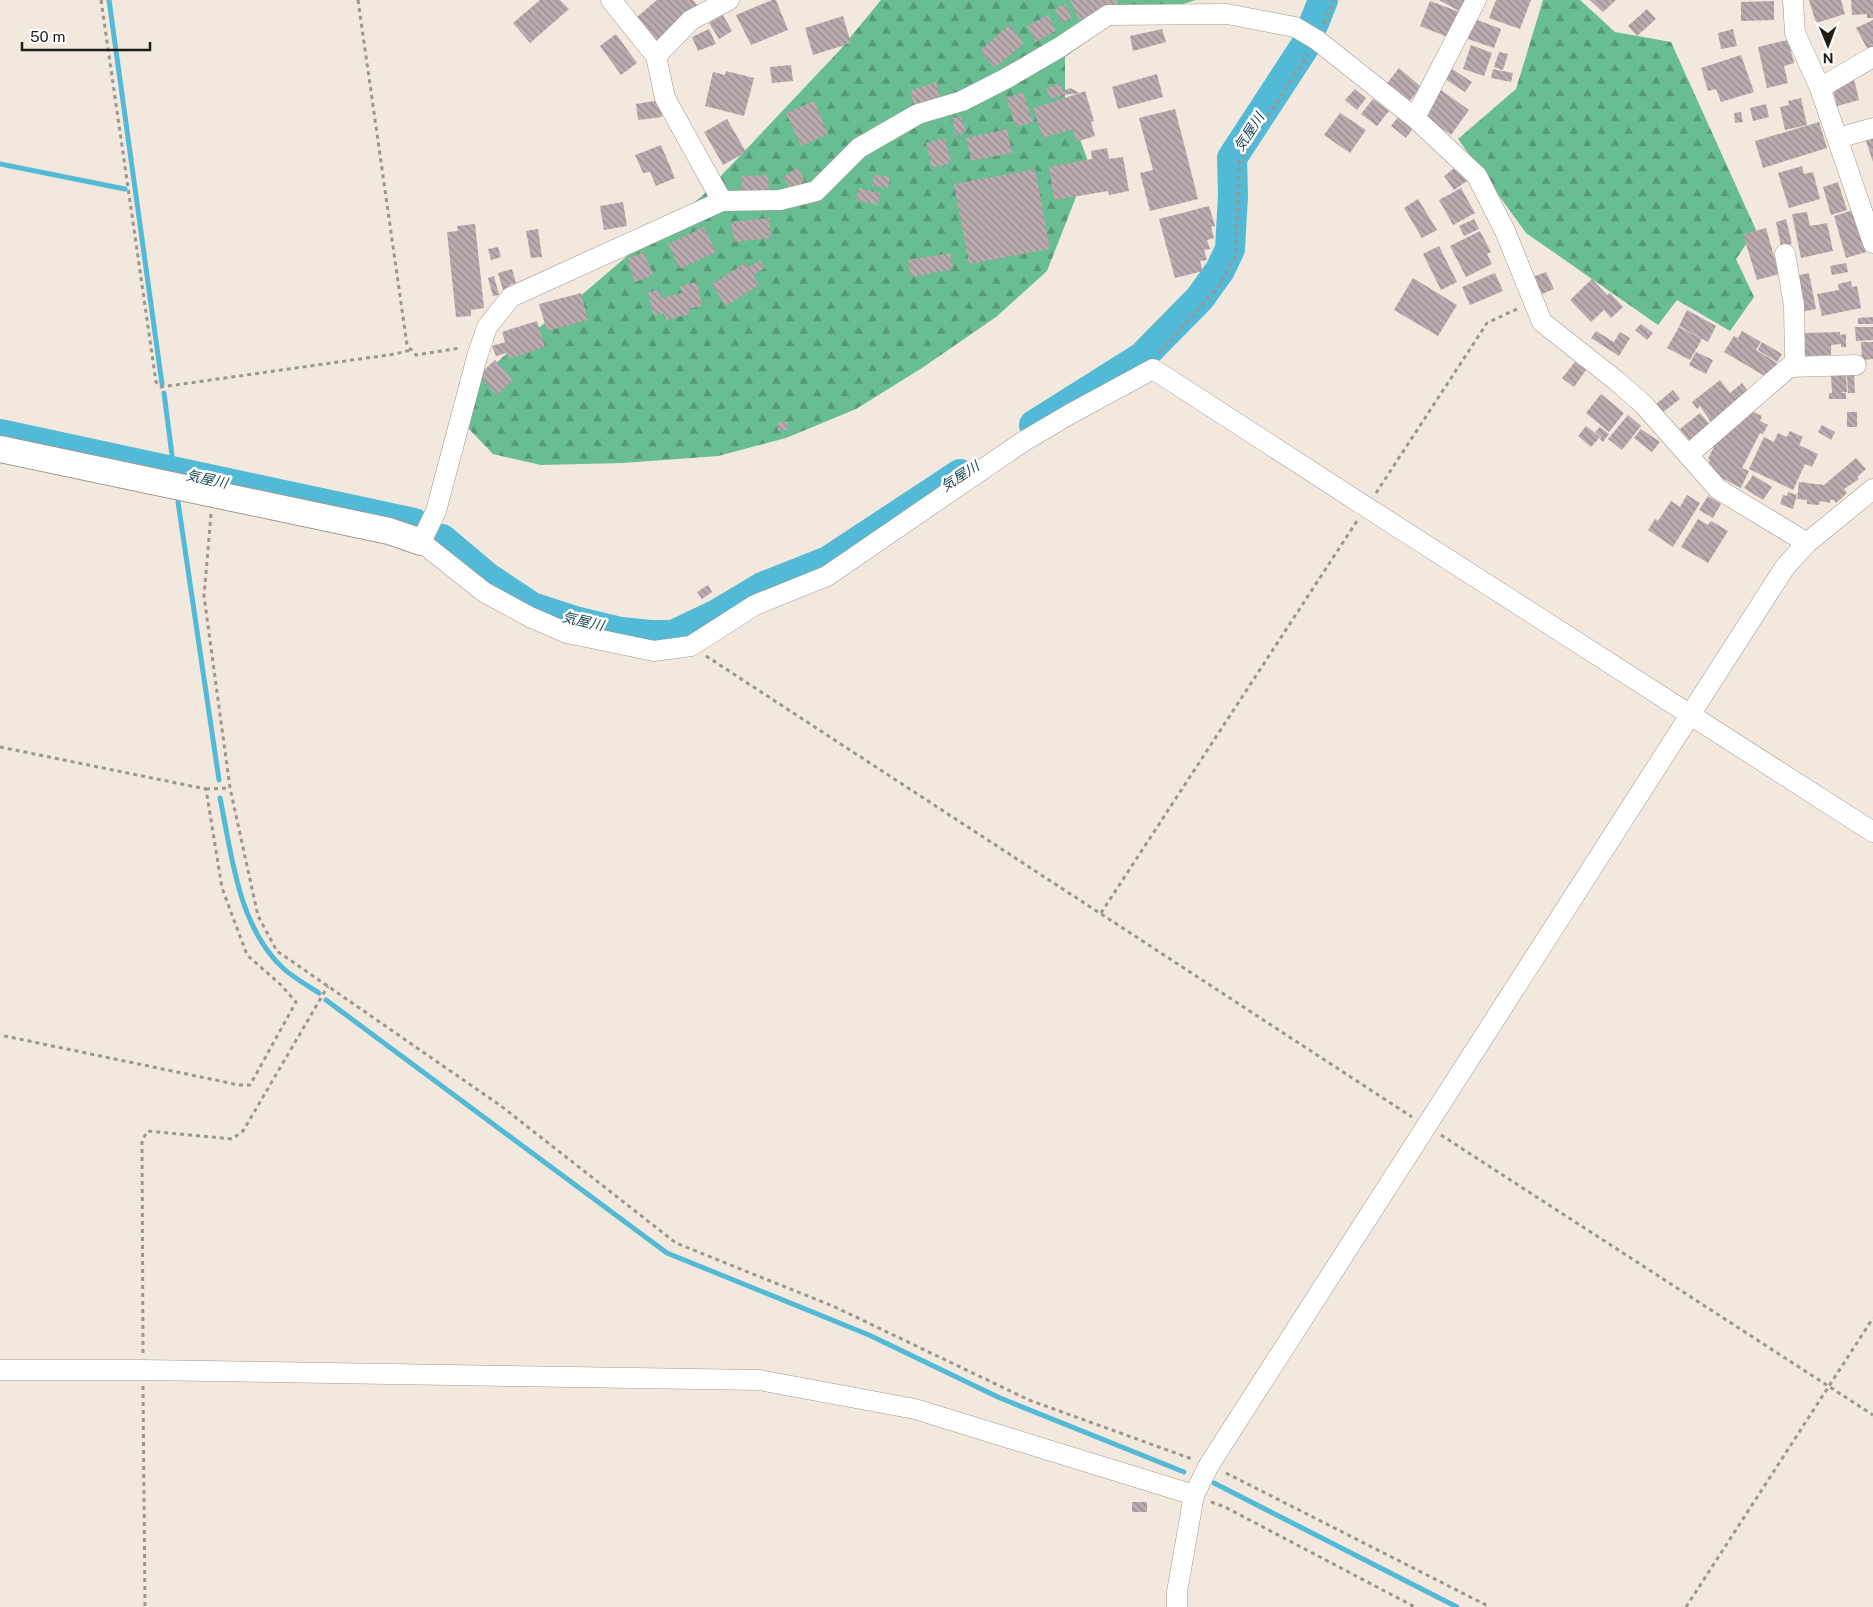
<svg xmlns="http://www.w3.org/2000/svg" width="1873" height="1607" viewBox="0 0 1873 1607" font-family="'Public Sans','Noto Sans JP',sans-serif">
	<style>
		.forest { fill: url(#forest-firs) }
		.lines { fill: none; stroke-linecap: round; stroke-linejoin: round }
		.stream { stroke: #52bad6; stroke-width: 5 }
		.river { stroke: #52bad6; stroke-width: 30 }
		.building { fill: url(#building-back-hatch) }
		.minor-casing { stroke: #a1988e; stroke-width: 21 }
		.tertiary-casing { stroke: #a1988e; stroke-width: 28 }
		.path { stroke: #9e968e; stroke-width: 3; stroke-dasharray: 4 4; stroke-linecap: butt }
		.minor { stroke: #fff; stroke-width: 20 }
		.tertiary { stroke: #fff; stroke-width: 26 }
		.labels { text-anchor: middle; dominant-baseline: central; stroke-width: 5; stroke-linejoin: round; paint-order: stroke }
		.water-label { font-size: 14px; font-style: italic; fill: #174551; stroke: #fff }
	</style>
	<defs>
		<pattern id="forest-firs" width="22" height="20" patternUnits="userSpaceOnUse" patternTransform="scale(1.25)"><rect width="22" height="20" fill="#69bd93"/><path d="M5 1l3.5 6h-7zM16 11l3.5 6h-7z" fill="#569977"/></pattern>
		<pattern id="building-back-hatch" width="6" height="6" patternUnits="userSpaceOnUse" patternTransform="scale(1.25)"><rect width="6" height="6" fill="#baabaf"/><path d="M-1 5l2 2M0 0l6 6M5-1l2 2" fill="none" stroke="#978a8d"/></pattern>
	</defs>
	<rect width="100%" height="100%" fill="#f2e8dd"/>
	<path class="forest" d="M881,0H1196L1107,27L1065,57V98L1089,164L1047,271L996,317L922,368L856,409L786,438L718,456L623,463L541,465L493,454L469,429V388L516,345L584,293L634,250L702,196L839,51Z
		M1543,0H1580L1615,32L1671,42L1756,230L1736,259L1754,297L1730,331L1677,300L1658,325L1526,233L1458,139L1516,89Z"/>
	<g class="lines">
		<path class="stream" d="M109,0L162,384
			M0,164L125,189
			M164,393L172,455
			M178,502L219,780
			M220,798C232,856 238,927 284,969C294,978 307,985 319,993
			M326,1000L667,1253L869,1335L1000,1398L1184,1472
			M1214,1483L1457,1607"/>
		<path class="river" d="M1314,23L1323,0
			M1034,425L1142,357L1200,298L1220,270L1230,249L1233,195L1232,158L1307,43
			M0,434L414,523
			M442,539L487,577L532,607L575,621L621,632L650,635H673L717,614L762,587L828,561L960,474"/>
	</g>
	<path class="building" d="M540,0H560L569,9L530,43L513,23Z
		M657,0H693L699,7L657,41L637,17Z
		M772,0H776L788,30L751,45L736,15Z
		M1070,0H1116L1118,4L1079,20Z
		M1439,0H1468L1461,12Z
		M1496,0H1531L1520,29L1489,18Z
		M1590,0H1616L1603,12Z
		M1809,0H1841L1845,14L1816,23Z
		M1851,0H1873V18H1867V14L1852,15Z
		M1430,1L1465,14L1455,40L1420,26Z
		M1774,1V20L1741,21V2Z
		M1065,4L1072,18L1062,23L1055,9Z
		M1647,9L1656,19L1637,36L1628,26Z
		M723,15L732,31L719,39L709,23Z
		M1048,15L1056,31L1036,42L1027,26Z
		M843,16L851,43L813,55L805,28Z
		M1475,19L1501,29L1494,48L1468,39Z
		M1873,20V47L1868,50L1856,28Z
		M1009,25L1024,43L995,68L980,51Z
		M709,29L716,44L698,51L692,37Z
		M1162,29L1166,42L1133,51L1130,36Z
		M1733,29L1737,46L1721,49L1718,33Z
		M616,34L637,63L621,75L600,46Z
		M1788,40L1794,63L1784,66L1788,83L1767,88L1758,47Z
		M1471,45L1492,53L1484,76L1463,69Z
		M1499,52L1508,54L1503,70L1494,67Z
		M1741,55L1754,92L1721,102L1716,89L1708,91L1701,68Z
		M791,65L793,81L772,83L770,67Z
		M1399,68L1421,87L1407,104L1385,86Z
		M1452,69L1472,82L1465,92L1445,79Z
		M1493,69L1513,73L1511,82L1491,78Z
		M726,71L754,78L744,116L705,106L713,72L725,75Z
		M1157,74L1163,97L1118,109L1112,87Z
		M1854,79L1859,100L1837,106L1832,85Z
		M936,82L940,96L914,105L910,91Z
		M1060,83L1063,91L1070,88L1080,93L1085,91L1094,121L1091,122L1095,136L1076,142L1073,129L1043,138L1033,108L1080,93L1064,95L1050,99L1046,88Z
		M1355,89L1366,98L1357,110L1345,100Z
		M1441,90L1469,110L1451,135L1423,116Z
		M1023,92L1033,122L1016,127L1006,98Z
		M1801,98L1807,125L1785,130L1780,107L1789,105L1788,101Z
		M1373,99L1389,111L1377,126L1361,114Z
		M660,100L662,117L638,120L636,104Z
		M814,101L828,134L801,146L786,113Z
		M1766,104L1769,117L1753,121L1750,108Z
		M1175,109L1198,199L1150,211L1140,173L1153,170L1139,118Z
		M1741,112L1743,122L1735,123L1734,113Z
		M1340,113L1366,130L1350,153L1324,135Z
		M961,116L966,132L956,135L952,118Z
		M1399,116L1414,127L1406,138L1391,126Z
		M727,119L746,152L723,165L704,132Z
		M1819,122L1827,148L1763,168L1755,141Z
		M1007,129L1012,153L971,161L966,138Z
		M1873,136V162L1865,138Z
		M945,138L951,163L932,168L926,143Z
		M661,145L675,178L656,186L650,172L643,173L635,155Z
		M1107,148L1109,159L1123,157L1129,191L1109,195L1108,191L1054,200L1049,167L1092,159L1091,151Z
		M1457,166L1467,181L1454,190L1444,176Z
		M1802,166L1804,174L1813,172L1820,199L1789,208L1778,173Z
		M798,168L805,181L791,189L783,177Z
		M1035,169L1050,249L969,264L954,184Z
		M768,175L769,192L742,194L741,176Z
		M874,175L890,177L888,188L872,186Z
		M1838,182L1847,210L1831,215L1823,187Z
		M859,188L880,193L878,205L856,200Z
		M1461,188L1475,213L1453,225L1439,200Z
		M1418,199L1437,230L1422,238L1404,208Z
		M623,202L627,226L604,230L600,206Z
		M1209,206L1215,226L1211,227L1214,238L1207,240L1210,249L1204,250L1207,260L1200,261L1203,271L1175,278L1159,219Z
		M1853,210L1866,252L1846,258L1834,216Z
		M1807,212L1810,226L1827,223L1833,251L1801,258L1792,214Z
		M769,218L771,238L734,242L731,222Z
		M1474,219L1479,229L1464,236L1459,226Z
		M1786,219L1792,244L1781,246L1776,222Z
		M475,224L484,308L471,310V316L456,317L447,232L458,231L457,226Z
		M704,227L716,252L680,269L668,244Z
		M1766,228L1779,274L1757,280L1743,234Z
		M538,229L542,257L531,258L526,231Z
		M1480,231L1491,252L1487,254L1492,264L1466,277L1450,246Z
		M1439,246L1457,282L1441,290L1423,254Z
		M498,247L501,257L491,260L488,249Z
		M644,252L653,275L635,282L627,259Z
		M950,253L953,269L911,277L908,260Z
		M760,260L765,268L753,275L759,285L726,306L712,284L745,263L748,268Z
		M1846,263L1848,272L1832,275L1830,266Z
		M512,269L516,283L509,285V288L503,290L498,273Z
		M1546,272L1554,289L1542,294L1533,277Z
		M1495,273L1503,291L1470,305L1462,287Z
		M1809,273L1816,309L1802,312L1795,276Z
		M494,276L499,295L493,296L488,278Z
		M1413,278L1457,305L1438,336L1394,310Z
		M1592,279L1607,295L1610,293L1623,307L1611,318L1604,310L1591,322L1570,300Z
		M1851,281L1852,287L1857,286L1861,308L1822,316L1817,294L1839,290L1838,284Z
		M697,282L702,306L688,309L690,314L666,320L664,313L654,315L648,292L659,290L661,298L682,293L680,286Z
		M581,293L588,320L547,331L539,304Z
		M1687,310L1716,326L1708,342L1679,326Z
		M1873,317V324H1858V318Z
		M537,321L545,347L509,359L507,353L496,356L492,346L505,342L502,332Z
		M1641,324L1653,333L1647,340L1635,330Z
		M1679,327L1702,339L1690,360L1667,348Z
		M1855,327H1873V340L1856,341Z
		M1596,331L1614,342L1620,332L1630,338L1619,356L1591,338Z
		M1742,331L1761,342L1756,350L1777,363L1768,378L1724,352L1734,336L1738,338Z
		M1840,332V335L1846,334V347H1841V344L1831,345V355L1805,356L1804,333Z
		M1762,342L1782,354L1777,362L1758,350Z
		M1861,342H1873V359L1862,360Z
		M1696,352L1713,360L1706,374L1689,365Z
		M495,360L513,380L497,395L479,375Z
		M1575,362L1586,370L1574,387L1562,378Z
		M1831,375H1846L1847,392H1839L1846,393V399H1829V393H1832Z
		M1847,375H1854L1855,393H1848Z
		M1720,380L1730,393L1742,383L1749,393L1711,422L1700,406L1697,409L1692,402Z
		M1673,390L1680,399L1663,412L1656,404Z
		M1601,394L1624,413L1609,432L1586,413Z
		M1751,411L1762,416L1760,421L1768,425L1763,434L1760,433L1742,468L1749,471L1741,488L1712,473L1706,467L1710,460L1708,459L1719,436L1735,421L1740,424L1745,415L1748,417Z
		M1847,412H1857V427H1847Z
		M1700,413L1710,425L1690,441L1680,429Z
		M1628,415L1641,426L1622,450L1608,439Z
		M778,422H788V430H778Z
		M1822,425L1835,432L1831,440L1818,432Z
		M1586,426L1600,437L1591,447L1578,436Z
		M1600,427L1609,434L1603,442L1600,439L1601,437L1595,432Z
		M1641,429L1660,442L1652,452L1634,438Z
		M1790,431L1803,437L1799,445L1818,454L1812,467L1805,464L1793,490L1749,469L1764,437L1774,442L1778,433L1787,437Z
		M1856,458L1866,469L1857,477L1859,479L1844,489L1847,493L1836,503L1834,500H1830V503L1820,501L1819,505L1807,504V500L1797,499L1799,482L1824,485Z
		M1753,475L1772,487L1763,500L1744,488Z
		M1788,492L1797,495L1793,509L1780,504L1783,495L1787,496Z
		M1687,495L1700,503L1673,547L1648,530L1655,519L1658,521L1671,501L1680,507Z
		M1708,496L1721,504L1713,518L1699,510Z
		M1698,519L1708,525L1711,521L1728,531L1708,563L1681,547Z
		M708,585L712,592L702,599L697,592Z
		M1132,1502H1147V1512H1132Z"/>
	<g class="lines">
		<defs>
			<path id="minor" d="M611,0L656,56L665,98L722,201
				M1793,0L1795,33L1820,88L1873,243
				M656,56L691,20L729,0
				M1820,88L1873,57
				M1415,118L1476,0
				M1838,138L1873,128
				M1790,367L1856,365
				M1688,455L1795,362L1794,305L1785,254
				M1807,543L1718,489L1644,405L1618,382L1542,322L1505,231L1477,176L1415,118L1317,40L1295,27L1227,14L1108,15L1060,47L1007,78L962,101L918,114L859,148L816,191L780,200L722,201L511,297L487,327L477,357L436,511L421,542L484,592L530,617L567,633L654,651L691,646L755,605L827,576L1021,443L1070,414L1153,369C1392,525 1634,677 1873,832
				M0,1370H143L759,1380L915,1409L1194,1495L1209,1465L1785,567L1807,543L1873,489
				M1177,1607V1592L1194,1495"/>
			<path id="tertiary" d="M0,449L389,531L421,542"/>
		</defs>
		<use href="#minor" class="minor-casing"/>
		<use href="#tertiary" class="tertiary-casing"/>
		<path class="path" d="M101,0L156,382L161,387L395,354L411,350
			M358,0L407,345L416,355L460,348
			M1324,24L1334,0
			M1159,353L1219,286L1236,255L1239,162L1308,54
			M1376,493L1487,323L1517,309
			M211,514L204,596L230,788L258,916L277,951L501,1106L676,1243L835,1307L1029,1400L1192,1459
			M706,656L1412,1117
			M0,747L206,789L222,888L247,955L281,985L296,1002L250,1085H239L0,1035
			M206,789L230,788
			M1101,913L1357,521
			M1441,1135L1873,1415
			M143,1353L142,1140L148,1131L232,1139L243,1131L328,986
			M143,1386L145,1607
			M1226,1473L1490,1607
			M1211,1502L1225,1507L1415,1607
			M1686,1607L1873,1318"/>
		<use href="#minor" class="minor"/>
		<use href="#tertiary" class="tertiary"/>
	</g>
	<g class="labels">
		<g class="water-label">
			<text transform="translate(1249 132) rotate(-57)">気屋川</text>
			<text transform="translate(960 476) rotate(-33)">気屋川</text>
			<text transform="translate(207 479) rotate(12)">気屋川</text>
			<text transform="translate(583 621) rotate(13)">気屋川</text>
		</g>
	</g>
	<g transform="translate(1828 45) rotate(179)" stroke="#ffffff" stroke-width="4" paint-order="stroke">
	<path d="M0-4L9 19L0 12L-9 19Z" fill="#1f1c18"/>
	<text y="-8" font-size="14" font-weight="bold" text-anchor="middle" fill="#1f1c18">N</text>
	</g>
	<path d="M22 42v8h128v-8" fill="none" stroke="#1f1c18" stroke-width="2.5"/>
	<text x="30" y="42" font-size="15" fill="#1f1c18" stroke="#ffffff" stroke-width="4" paint-order="stroke">50 m</text>
</svg>
